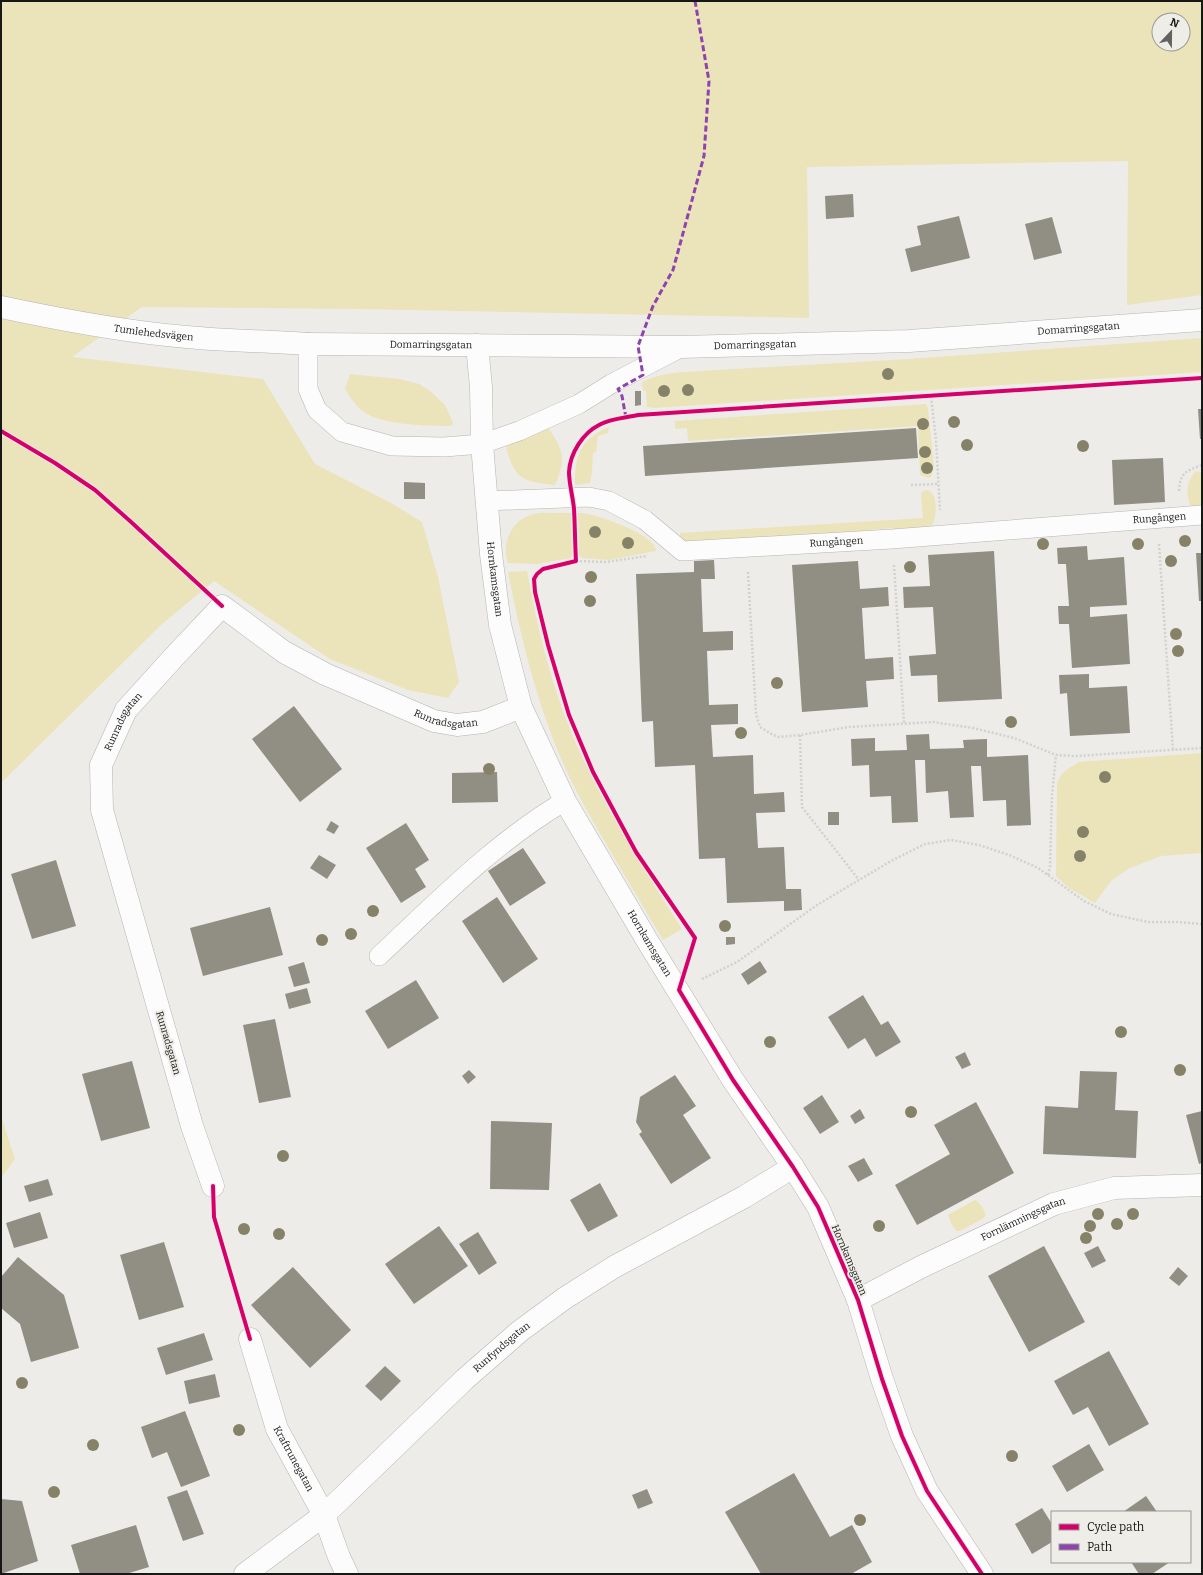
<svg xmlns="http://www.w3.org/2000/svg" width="1203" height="1575" viewBox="0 0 1203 1575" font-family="Bitter,serif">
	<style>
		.green { fill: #ebe3ba; fill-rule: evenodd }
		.building { fill: #918f83 }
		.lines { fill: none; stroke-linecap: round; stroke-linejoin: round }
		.lane-casing { stroke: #b5b4b2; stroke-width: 20 }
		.street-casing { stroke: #b5b4b2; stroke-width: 23 }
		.secondary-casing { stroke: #b5b4b2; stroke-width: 23 }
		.path { stroke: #d1d1d0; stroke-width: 2.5; stroke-dasharray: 2 2; stroke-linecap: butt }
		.lane { stroke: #fcfcfc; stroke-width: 19 }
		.street { stroke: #fcfcfc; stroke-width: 22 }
		.secondary { stroke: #fcfcfc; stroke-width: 22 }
		.quiet { stroke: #8e44ad; stroke-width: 3; stroke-dasharray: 6 3; stroke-linecap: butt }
		.cycleway-casing { stroke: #eeede7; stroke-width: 6 }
		.cycleway { stroke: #d6006c; stroke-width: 4 }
		.tree { fill: #868268 }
		.labels { text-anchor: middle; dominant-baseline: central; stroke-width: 4; stroke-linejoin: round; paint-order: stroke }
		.street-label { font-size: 10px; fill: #171715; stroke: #eeede7 }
	</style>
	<rect width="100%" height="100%" fill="#edece8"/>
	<path class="green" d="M1,1H1202V295L1127,305L1128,161L807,167L809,318L358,309L142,307L72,357L263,379L315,464L393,504L422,522L438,577L459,682L448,698L408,690L330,659L214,581L162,624L1,783ZM1159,20H1183V44H1159Z
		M1202,338V372L654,408L647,407L646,391L643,390L642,382C659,373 681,372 700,371L894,360Z
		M350,374L399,379L419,384L430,391L445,405L453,423L451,426C428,426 384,425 365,413C357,408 350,397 345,389Z
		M926,404L928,408L934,467L931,477L929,478L920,475L918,426L688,441L687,428L675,429V421Z
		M547,426C563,449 567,458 555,485C523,482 515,480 506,447Z
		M609,427L608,433L598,436L596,452L593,453L592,472L590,483L575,485C575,455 580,439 609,427Z
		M1196,471L1201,472L1202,511L1190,505C1186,493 1186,481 1196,471Z
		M927,490C939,493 937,519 931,527L894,530L892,528L758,540L685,543L680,538V533L923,518L921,494L922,492Z
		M556,513H571L572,553L571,558L537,564L508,563C501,544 511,521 531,515C538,512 548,513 556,513Z
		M578,513C592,512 658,535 656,551L609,560L582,558L579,555Z
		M527,571C537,626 550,681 572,734C601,803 642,866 682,929L663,940C647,913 631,886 615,859C597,828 578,797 563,763C536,700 521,639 508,572Z
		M1202,753V853L1161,856L1128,869L1111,881L1095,903L1069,888L1056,876L1057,784C1060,772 1069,768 1079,762Z
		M1,1116L15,1159L1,1178Z
		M975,1200C981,1203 983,1209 986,1214L984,1218L960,1231H956L951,1223L948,1215Z"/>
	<path class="building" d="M853,194L854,217L826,219L825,196Z
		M959,216L970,258L911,272L905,249L921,245L917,226Z
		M1052,217L1062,253L1034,260L1025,224Z
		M635,391H641V405L635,406Z
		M1198,409H1202V439H1200Z
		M916,428L918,458L645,476L643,446Z
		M1163,458L1165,502L1114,505L1112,460Z
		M404,482L425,483V499H404Z
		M1087,546L1088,560L1124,557L1127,605L1090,607V617L1127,614L1130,664L1072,668L1069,624H1059L1058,606H1069L1066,564H1058L1057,548Z
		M994,551L1002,699L938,702L937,675L911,676L909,656L936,654L933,607L904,608L903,587L930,586L928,555Z
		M1196,553H1202V601H1199Z
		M714,560L715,579H701L703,632L733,631V650L707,651L709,705L738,704V724L711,725L713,757L753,755L754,794L784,792L785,812L756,813L758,848L784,847L786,889H801L802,910L784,911V901L727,903L725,858L699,859L695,765L655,767L653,721L642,722L636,574L694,572V561Z
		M858,561L860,589L888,587L889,606L862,608L865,659L893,657L894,679L866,681L868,707L802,712L792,565Z
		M1089,674V688L1127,686L1130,733L1070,736L1067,693L1060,694L1059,675Z
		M294,706L342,769L300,802L252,739Z
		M929,734L930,749L964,748L963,740L987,739V757L1028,755L1031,825L1007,826L1006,800L983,801L981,766H971L974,817L950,818L948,791L926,793L925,760H915L918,822L892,823L891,796L870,797L869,765L852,766L851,739L875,738V751L907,750L906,735Z
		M497,772L498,802L452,803V773Z
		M828,812H839V825H828Z
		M331,821L339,826L334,834L326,830Z
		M406,823L429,860L415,869L426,887L401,903L366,848Z
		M523,848L546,883L510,906L488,871Z
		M319,855L336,865L327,879L310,868Z
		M56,860L76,926L32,939L11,874Z
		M497,897L538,959L503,983L462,921Z
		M270,907L283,955L203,976L190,928Z
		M726,937H735V944L726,945Z
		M760,961L767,972L748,985L741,974Z
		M304,962L310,983L294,987L288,967Z
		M416,980L439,1018L388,1049L365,1011Z
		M307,988L311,1003L289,1009L285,994Z
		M863,995L881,1025L888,1021L901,1042L876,1057L865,1038L848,1049L828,1017Z
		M275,1019L291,1097L259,1103L243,1025Z
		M965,1052L971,1065L962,1069L955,1057Z
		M132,1061L150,1128L101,1141L82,1074Z
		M469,1070L476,1077L468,1084L462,1076Z
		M1080,1071L1117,1072L1115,1110L1138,1111L1136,1158L1043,1154L1045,1106L1078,1108Z
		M675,1075L696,1106L683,1115L711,1158L671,1184L639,1134L642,1132L636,1122L640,1097Z
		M822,1095L839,1122L820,1134L803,1108Z
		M976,1102L1014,1173L917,1225L895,1185L950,1154L934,1125Z
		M860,1109L865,1118L855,1124L850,1116Z
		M1202,1111V1163L1199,1164L1186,1115Z
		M491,1121L552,1123L549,1190L490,1189Z
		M864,1158L873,1174L858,1182L848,1166Z
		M48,1179L53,1195L29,1202L24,1186Z
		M600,1183L618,1216L588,1232L570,1200Z
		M40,1212L48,1238L14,1248L6,1223Z
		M439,1226L468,1266L414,1304L385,1264Z
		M478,1232L497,1263L479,1275L459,1244Z
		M164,1242L184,1307L139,1320L120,1255Z
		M1044,1246L1085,1322L1029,1352L988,1276Z
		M1098,1246L1106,1261L1092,1268L1084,1253Z
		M18,1257L64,1295L79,1348L31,1362L20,1324L1,1308V1277Z
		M293,1267L351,1330L310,1368L251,1305Z
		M1178,1267L1188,1276L1179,1286L1169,1278Z
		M204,1333L213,1360L166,1375L157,1348Z
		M1109,1351L1149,1424L1109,1446L1088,1407L1073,1415L1054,1381Z
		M385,1366L401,1381L381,1401L365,1386Z
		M215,1374L220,1397L189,1404L184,1381Z
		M185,1411L210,1476L181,1487L167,1452L152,1458L141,1427Z
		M1089,1444L1104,1470L1067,1492L1052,1466Z
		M794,1473L830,1537L852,1525L872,1562L851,1574H761L725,1512Z
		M647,1489L653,1503L638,1509L632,1495Z
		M187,1490L204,1534L183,1541L167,1497Z
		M1146,1496L1157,1512H1123Z
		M1,1499L22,1501L38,1561L1,1574Z
		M1042,1508L1052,1524V1542L1032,1554L1015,1524Z
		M136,1525L149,1567L126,1574H80L71,1545Z
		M1131,1562H1170L1152,1574H1139Z"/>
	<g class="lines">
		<defs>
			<g id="lane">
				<path d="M308,344V389L317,410L342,432L392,446L444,447L482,444L519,431L579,404L611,384L682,347"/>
				<path id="s1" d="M487,501L589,497L609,501L645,520L682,551L892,539L1202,515"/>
				<path d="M379,956C438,901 495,842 565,801"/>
			</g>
			<g id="street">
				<path id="s2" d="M1,307C62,320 124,332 187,337C227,341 267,341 308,344"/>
				<path id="s3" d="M477,345L481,387L482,444L491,554L500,625L521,707L565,801L648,942L733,1080L793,1167L818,1207L858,1300L882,1379L902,1436L927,1491L982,1574"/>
				<path id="s4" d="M213,1186L192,1126L102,810L101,765L126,710L174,657L222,606L284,652L325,674L434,721L457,725L483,722L521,707"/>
				<path id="s5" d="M858,1300L921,1267L1054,1204L1114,1188L1202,1185"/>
				<path id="s6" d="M250,1339L277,1429L324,1515L339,1557L347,1574"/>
				<path id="s7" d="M245,1574L324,1515L465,1379L520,1331L565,1298L614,1267L744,1197L793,1167"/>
			</g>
			<g id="secondary">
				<path id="s8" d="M308,344L682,347L909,341L1202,320"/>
			</g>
		</defs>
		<use href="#lane" class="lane-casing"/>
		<use href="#street" class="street-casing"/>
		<use href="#secondary" class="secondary-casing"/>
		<path class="path" d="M931,397L936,440L940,510
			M911,485L938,484
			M1179,491C1180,472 1186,471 1202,465
			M1159,544L1173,750
			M576,561L606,562L647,556
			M894,565L904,723
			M748,572L756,714L760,727L773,735L779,737L800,735L849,727L933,722L973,728L1014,738L1056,755L1076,756L1202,748
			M800,735L802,807L859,880
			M1048,875L1050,867L1052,795L1056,755
			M702,979L737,962L817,905L891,861L925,844L951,840L979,845L1009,855L1038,868L1084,901L1111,914L1148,922H1178L1202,924"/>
		<use href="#lane" class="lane"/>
		<use href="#street" class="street"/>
		<use href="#secondary" class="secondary"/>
		<path class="quiet" d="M626,418L622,396L618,389L643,375L638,346L653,306L673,270L704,156L709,81L695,1"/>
		<defs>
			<path id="cycleway" d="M1,431L55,463L95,490L130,521L222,606
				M213,1186L214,1217L250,1339
				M982,1574L927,1491L902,1436L882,1379L858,1300L818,1207L793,1167L733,1080L679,990L695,938L636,852L593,772L569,715L548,645L535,592L534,579L537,574L543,569L576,561C575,544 575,526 574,509C573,497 569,484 569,472C570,453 583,433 599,425C611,418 625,418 638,415L1202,378"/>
		</defs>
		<use href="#cycleway" class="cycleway-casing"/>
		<use href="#cycleway" class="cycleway"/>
	</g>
	<g class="tree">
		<circle cx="888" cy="374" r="6"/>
		<circle cx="688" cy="390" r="6"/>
		<circle cx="664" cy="391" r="6"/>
		<circle cx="954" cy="422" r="6"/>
		<circle cx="923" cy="424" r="6"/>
		<circle cx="967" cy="445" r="6"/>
		<circle cx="1083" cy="446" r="6"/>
		<circle cx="925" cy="452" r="6"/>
		<circle cx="927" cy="468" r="6"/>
		<circle cx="595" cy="532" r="6"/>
		<circle cx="1185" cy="541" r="6"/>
		<circle cx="628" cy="543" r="6"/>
		<circle cx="1043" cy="544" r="6"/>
		<circle cx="1138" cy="544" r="6"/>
		<circle cx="1171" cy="561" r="6"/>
		<circle cx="910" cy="567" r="6"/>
		<circle cx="591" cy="577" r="6"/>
		<circle cx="590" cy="601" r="6"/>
		<circle cx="1176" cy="634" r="6"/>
		<circle cx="1178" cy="651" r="6"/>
		<circle cx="777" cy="683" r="6"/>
		<circle cx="1011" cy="722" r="6"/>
		<circle cx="741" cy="733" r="6"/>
		<circle cx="489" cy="769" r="6"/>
		<circle cx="1105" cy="777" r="6"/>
		<circle cx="1083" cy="832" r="6"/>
		<circle cx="1080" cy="856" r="6"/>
		<circle cx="373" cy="911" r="6"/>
		<circle cx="725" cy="926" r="6"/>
		<circle cx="351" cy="934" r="6"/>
		<circle cx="322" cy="940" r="6"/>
		<circle cx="1121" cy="1032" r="6"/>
		<circle cx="770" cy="1042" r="6"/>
		<circle cx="1180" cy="1070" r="6"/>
		<circle cx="911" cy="1112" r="6"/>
		<circle cx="283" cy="1156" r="6"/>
		<circle cx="1098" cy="1214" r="6"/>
		<circle cx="1133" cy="1214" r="6"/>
		<circle cx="1117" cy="1224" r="6"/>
		<circle cx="879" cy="1226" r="6"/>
		<circle cx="1090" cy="1226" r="6"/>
		<circle cx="244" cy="1229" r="6"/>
		<circle cx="279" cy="1234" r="6"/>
		<circle cx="1086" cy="1238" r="6"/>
		<circle cx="22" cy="1383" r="6"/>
		<circle cx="239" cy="1430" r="6"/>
		<circle cx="93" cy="1445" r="6"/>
		<circle cx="1012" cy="1456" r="6"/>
		<circle cx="54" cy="1492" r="6"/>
		<circle cx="860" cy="1520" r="6"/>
	</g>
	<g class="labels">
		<g class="street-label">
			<text stroke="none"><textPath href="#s8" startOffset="771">Domarringsgatan</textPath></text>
			<text stroke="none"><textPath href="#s2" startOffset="155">Tumlehedsvägen</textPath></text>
			<text stroke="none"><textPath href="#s8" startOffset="123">Domarringsgatan</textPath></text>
			<text stroke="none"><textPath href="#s8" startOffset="447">Domarringsgatan</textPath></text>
			<text stroke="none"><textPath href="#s1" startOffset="690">Rungången</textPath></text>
			<text stroke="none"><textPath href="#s1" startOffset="366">Rungången</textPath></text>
			<text stroke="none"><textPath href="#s3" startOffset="235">Hornkamsgatan</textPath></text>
			<text stroke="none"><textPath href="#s4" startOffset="893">Runradsgatan</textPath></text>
			<text stroke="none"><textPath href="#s4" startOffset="486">Runradsgatan</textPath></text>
			<text stroke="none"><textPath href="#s3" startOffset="635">Hornkamsgatan</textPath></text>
			<text transform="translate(168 1043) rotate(74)">Runradsgatan</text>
			<text stroke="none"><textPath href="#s5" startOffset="184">Fornlämningsgatan</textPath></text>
			<text transform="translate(849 1260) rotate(67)">Hornkamsgatan</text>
			<text stroke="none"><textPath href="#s7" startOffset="343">Runfyndsgatan</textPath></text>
			<text stroke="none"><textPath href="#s6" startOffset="128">Kraftrunegatan</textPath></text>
		</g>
	</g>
	<rect width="1203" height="1575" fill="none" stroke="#171715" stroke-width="4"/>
	<rect x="1051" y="1511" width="140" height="52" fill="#eeede7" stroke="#989793"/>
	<rect x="1059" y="1524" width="20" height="6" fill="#d6006c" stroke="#989793"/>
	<text x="1087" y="1531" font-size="12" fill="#171715">Cycle path</text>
	<rect x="1059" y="1544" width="20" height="6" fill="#8e44ad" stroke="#989793"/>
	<text x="1087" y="1551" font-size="12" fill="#171715">Path</text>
	<g transform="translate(1171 32) rotate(22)"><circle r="19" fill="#eeede7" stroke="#989793"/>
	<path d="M0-3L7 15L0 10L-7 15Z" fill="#62625f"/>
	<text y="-6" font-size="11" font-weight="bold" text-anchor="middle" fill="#171715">N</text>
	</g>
</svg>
